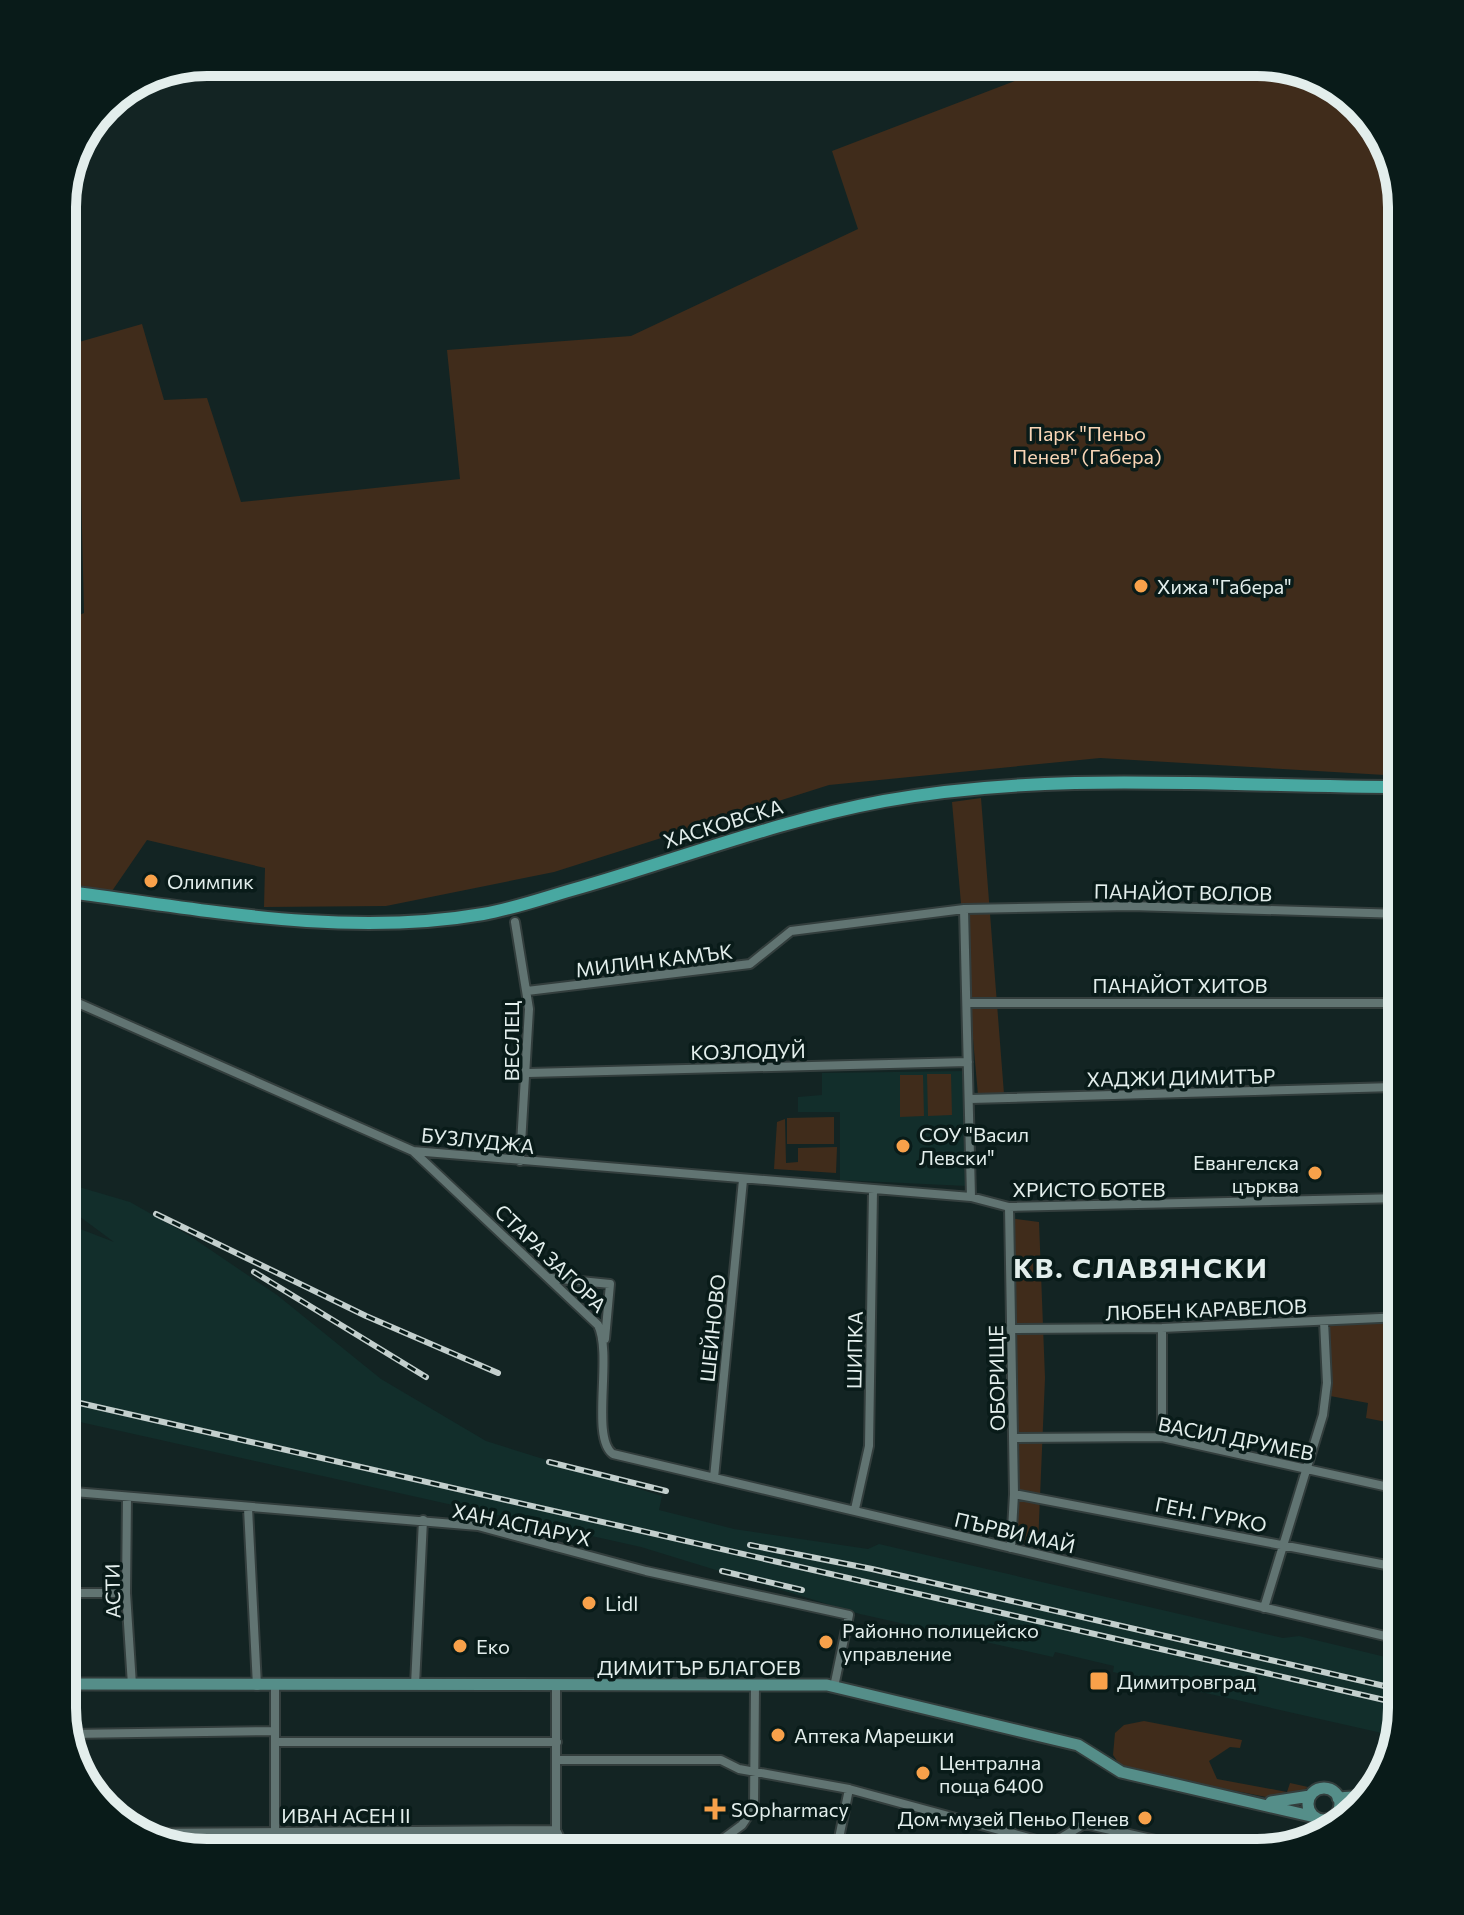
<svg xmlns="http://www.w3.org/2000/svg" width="1464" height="1915" viewBox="0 0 1464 1915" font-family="Commissioner,sans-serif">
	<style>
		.built { fill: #122e2b }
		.green { fill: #402c1b }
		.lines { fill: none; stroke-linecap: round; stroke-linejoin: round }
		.street-casing { stroke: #333e3d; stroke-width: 12 }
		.secondary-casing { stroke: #333e3d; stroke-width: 15 }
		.primary-casing { stroke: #333e3d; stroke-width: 16 }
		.street { stroke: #617472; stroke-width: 8 }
		.secondary { stroke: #558e89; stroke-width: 11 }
		.primary { stroke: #48a8a1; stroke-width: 12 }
		.rail-casing { stroke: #c3cfcd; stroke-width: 6 }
		.rail { stroke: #091b19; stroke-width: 3; stroke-dasharray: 9; stroke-linecap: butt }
		.poi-dot { fill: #f8a14a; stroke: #091b19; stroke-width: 3 }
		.labels { text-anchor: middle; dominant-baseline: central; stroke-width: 7; stroke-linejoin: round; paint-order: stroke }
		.park-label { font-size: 20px; fill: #f9d5b6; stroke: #091b19 }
		.poi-label { font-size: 20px; fill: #e3eeec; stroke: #091b19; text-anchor: start }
		.street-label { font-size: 20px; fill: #e3eeec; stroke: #091b19 }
		.district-label { font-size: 28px; font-weight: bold; letter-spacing: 2px; fill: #e3eeec; stroke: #091b19 }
		.rim { fill: none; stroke: #e3eeec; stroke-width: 10 }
	</style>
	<rect width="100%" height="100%" fill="#132423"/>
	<path class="built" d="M1393,986H1402V1113L1398,1094Z
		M964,1071L967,1186L840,1180V1112H798V1097L822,1095V1073Z
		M62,1182L130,1202L190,1236L277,1295L381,1379L486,1441L662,1496L659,1510L734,1529L868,1549L879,1544L1283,1638L1299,1636L1402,1661V1708L1395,1736L1113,1672L1114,1666L1055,1652L1053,1657L860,1614L641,1547L62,1418V1222L114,1242L64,1205L69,1195L62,1193Z
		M957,1833L1028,1853H953Z
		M1081,1834L1165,1853H1065V1847Z
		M148,1835L551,1838L561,1853H207Z"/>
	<path class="green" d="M1214,62H1266L1330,82L1378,127L1402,207V776L1100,758L829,785L554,872L386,906L264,907L265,868L147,840L112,891L62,888V623L84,613L79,402L65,346L142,324L164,400L207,398L241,502L460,479L447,350L631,336L858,229L832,151L1049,68L1197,69Z
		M981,798L1004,1094L978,1095L952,802Z
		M1402,923V986H1393L1389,925Z
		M927,1074H951L952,1115L928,1116Z
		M900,1075H923L924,1116L900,1117Z
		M834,1117V1144H787V1118Z
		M785,1119L786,1163L798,1162V1148L837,1147L836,1173L774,1169L777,1122Z
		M1009,1218L1039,1222L1045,1378L1038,1545L1011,1542Z
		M1402,1323V1425L1366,1418L1368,1403L1330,1396L1329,1325Z
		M1144,1721L1242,1740L1240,1748L1230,1747L1209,1761L1217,1779L1287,1792L1290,1783L1308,1787L1299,1794L1276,1799L1122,1768L1113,1755L1115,1733L1124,1725Z"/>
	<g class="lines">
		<defs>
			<path id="street" d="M964,909L971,1197
				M1389,913L1394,1087L1402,1129
				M515,922L529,1009L520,1161
				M527,991L750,964L791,931L964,909L1131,906L1402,914
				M62,996L413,1151L971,1197L1009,1207L1402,1198
				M968,1003H1393
				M528,1073L968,1062
				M970,1099L1394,1087
				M413,1151L598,1325C613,1355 590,1438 613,1454L1402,1640
				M1009,1207L1014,1494L1011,1548
				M551,1278L610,1284L605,1339
				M1162,1328V1437
				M1010,1329L1162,1328L1402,1317
				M1013,1438L1162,1437L1402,1490
				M714,1478L743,1180
				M62,1491L478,1526L646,1571L849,1615L834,1687
				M1014,1494L1402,1568
				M127,1497L126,1593L132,1685
				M248,1508L257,1686
				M855,1509L869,1446L873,1190
				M62,1593H126
				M1264,1608L1323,1415L1327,1383L1324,1321
				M62,1637L75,1638
				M415,1685L423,1520
				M556,1685V1830L567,1853
				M275,1686V1831
				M70,1734L275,1731
				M276,1742H557
				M557,1760H721L739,1769L849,1789L1051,1844L1084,1824L1183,1846L1186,1853
				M136,1833L556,1830
				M704,1853L742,1825L754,1807L755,1684
				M836,1853L849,1789"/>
			<path id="secondary" d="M62,1684L827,1685L1078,1745L1121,1772L1315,1817
				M1308 1804a16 16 0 1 1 32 0a16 16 0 1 1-32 0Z
				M1338,1798L1367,1796
				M1271,1802L1310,1796"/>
			<path id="primary" d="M62,891C200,909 345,938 483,914C517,908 549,896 582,887C682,858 781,820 884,801C1055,770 1230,787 1402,787"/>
		</defs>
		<use href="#street" class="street-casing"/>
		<use href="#secondary" class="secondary-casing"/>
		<use href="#primary" class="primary-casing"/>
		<use href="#street" class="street"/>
		<use href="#secondary" class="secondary"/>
		<use href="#primary" class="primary"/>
		<defs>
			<path id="rail" d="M156,1214L366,1316L498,1373
				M254,1272L426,1377
				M62,1399L1402,1704
				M549,1462L666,1491
				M750,1545L872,1569L1402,1690
				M722,1571L802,1590"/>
		</defs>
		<use href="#rail" class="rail-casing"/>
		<use href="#rail" class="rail"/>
	</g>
	<g class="poi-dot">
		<circle cx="1141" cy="586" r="8"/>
		<circle cx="151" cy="881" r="8"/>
		<circle cx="903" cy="1146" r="8"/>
		<circle cx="1315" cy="1173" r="8"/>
		<circle cx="589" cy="1603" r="8"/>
		<circle cx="826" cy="1642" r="8"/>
		<circle cx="460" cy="1646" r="8"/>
		<rect x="1089" y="1671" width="20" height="20" rx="4"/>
		<circle cx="778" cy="1735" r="8"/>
		<circle cx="923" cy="1773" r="8"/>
		<path d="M711 1797h8v8h8v8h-8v8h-8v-8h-8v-8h8z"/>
		<circle cx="1145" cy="1818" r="8"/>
	</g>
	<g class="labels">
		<g class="park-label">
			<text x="1087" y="433">Парк "Пеньо<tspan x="1087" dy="23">Пенев" (Габера)</tspan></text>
		</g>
		<g class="poi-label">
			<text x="1157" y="586">Хижа "Габера"</text>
			<text x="167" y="881">Олимпик</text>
			<text x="919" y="1134">СОУ "Васил<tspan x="919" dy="23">Левски"</tspan></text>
			<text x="1299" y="1162" text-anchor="end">Евангелска<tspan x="1299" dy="23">църква</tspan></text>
			<text x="605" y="1603">Lidl</text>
			<text x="842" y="1630">Районно полицейско<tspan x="842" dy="23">управление</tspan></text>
			<text x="476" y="1646">Еко</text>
			<text x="1117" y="1681">Димитровград</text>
			<text x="794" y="1735">Аптека Марешки</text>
			<text x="939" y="1762">Централна<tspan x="939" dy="23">поща 6400</tspan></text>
			<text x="731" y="1809">SOpharmacy</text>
			<text x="1129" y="1818" text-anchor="end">Дом-музей Пеньо Пенев</text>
		</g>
		<g class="street-label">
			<text transform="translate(723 823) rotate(-17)">ХАСКОВСКА</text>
			<text transform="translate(1183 892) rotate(1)">ПАНАЙОТ ВОЛОВ</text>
			<text transform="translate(654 960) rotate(-7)">МИЛИН КАМЪК</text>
			<text x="1180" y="985">ПАНАЙОТ ХИТОВ</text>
			<text transform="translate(511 1041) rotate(-90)">ВЕСЛЕЦ</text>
			<text transform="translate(748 1051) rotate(-1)">КОЗЛОДУЙ</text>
			<text transform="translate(1181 1077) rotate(-1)">ХАДЖИ ДИМИТЪР</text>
			<text transform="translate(478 1140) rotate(6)">БУЗЛУДЖА</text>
			<text x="1089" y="1189">ХРИСТО БОТЕВ</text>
			<text transform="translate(551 1258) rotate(44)">СТАРА ЗАГОРА</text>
			<text transform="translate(1206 1309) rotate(-2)">ЛЮБЕН КАРАВЕЛОВ</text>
			<text transform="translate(712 1328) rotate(-84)">ШЕЙНОВО</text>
			<text transform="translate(854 1350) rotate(-89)">ШИПКА</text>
			<text transform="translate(996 1378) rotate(-91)">ОБОРИЩЕ</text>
			<text transform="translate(1236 1438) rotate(11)">ВАСИЛ ДРУМЕВ</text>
			<text transform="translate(1211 1514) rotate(11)">ГЕН. ГУРКО</text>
			<text transform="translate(522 1524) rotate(12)">ХАН АСПАРУХ</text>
			<text transform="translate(1015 1532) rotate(13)">ПЪРВИ МАЙ</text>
			<text transform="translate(112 1591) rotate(-91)">АСТИ</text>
			<text x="699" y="1667">ДИМИТЪР БЛАГОЕВ</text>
			<text x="346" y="1815">ИВАН АСЕН II</text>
		</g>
		<g class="district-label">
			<text x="1141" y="1267">КВ. СЛАВЯНСКИ</text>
		</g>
	</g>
	<path d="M0 0H1464V1915H0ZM207 76H1257A131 131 0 0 1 1388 207V1708A131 131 0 0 1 1257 1839H207A131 131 0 0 1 76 1708V207A131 131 0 0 1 207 76Z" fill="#091b19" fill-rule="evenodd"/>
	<path class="rim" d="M207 76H1257A131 131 0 0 1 1388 207V1708A131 131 0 0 1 1257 1839H207A131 131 0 0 1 76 1708V207A131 131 0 0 1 207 76Z"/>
</svg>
